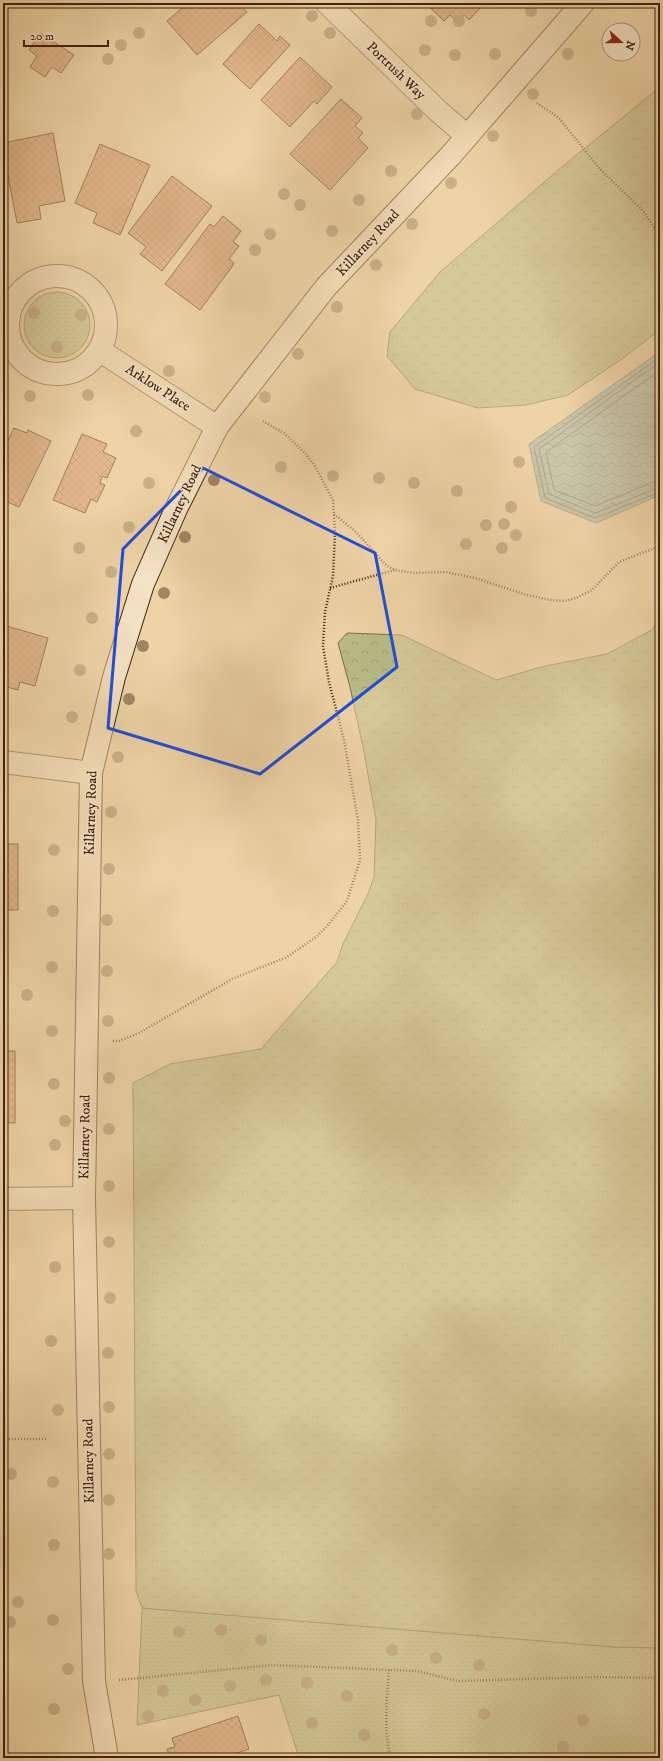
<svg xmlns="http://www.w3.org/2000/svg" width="663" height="1761" viewBox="0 0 663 1761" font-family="'IM FELL DW Pica',serif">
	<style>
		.grass { fill: url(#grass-dots); stroke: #7c6e4a }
		.forest { fill: url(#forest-crowns); stroke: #7c6e4a }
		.water { fill: url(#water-waves); stroke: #777a6e }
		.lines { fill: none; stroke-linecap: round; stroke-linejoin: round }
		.shore { stroke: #6e6c5e; stroke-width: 1 }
		.building { fill: url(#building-cross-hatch); stroke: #3f210c }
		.street-casing { stroke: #6b4e32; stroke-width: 24 }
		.secondary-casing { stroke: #3f210c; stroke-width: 24 }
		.path { stroke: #3f210c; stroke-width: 2.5; stroke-dasharray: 1 2; stroke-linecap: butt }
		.street { stroke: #f4e2c5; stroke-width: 22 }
		.secondary { stroke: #f4e2c5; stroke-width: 22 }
		.tree { fill: #9e8762 }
		.marked { fill: none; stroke: #1d4ed8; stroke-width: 3; stroke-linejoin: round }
		.labels { text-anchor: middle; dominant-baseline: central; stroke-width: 3; stroke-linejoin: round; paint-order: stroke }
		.street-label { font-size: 14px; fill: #3f210c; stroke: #f4e2c5 }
	</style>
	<defs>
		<pattern id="grass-dots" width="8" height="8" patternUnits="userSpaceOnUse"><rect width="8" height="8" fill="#b8bc87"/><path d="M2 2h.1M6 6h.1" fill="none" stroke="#9fa173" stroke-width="1.8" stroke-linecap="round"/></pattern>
		<pattern id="forest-crowns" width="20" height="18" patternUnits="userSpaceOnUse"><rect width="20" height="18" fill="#b8bc87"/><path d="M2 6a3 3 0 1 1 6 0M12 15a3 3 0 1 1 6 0" fill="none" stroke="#9fa173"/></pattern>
		<pattern id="water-waves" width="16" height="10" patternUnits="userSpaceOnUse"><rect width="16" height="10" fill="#9cb6b0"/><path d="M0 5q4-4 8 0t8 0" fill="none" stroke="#81948e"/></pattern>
		<pattern id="building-cross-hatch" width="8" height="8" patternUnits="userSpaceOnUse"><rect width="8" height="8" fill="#d7976d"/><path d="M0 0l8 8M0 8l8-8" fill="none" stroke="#b07b58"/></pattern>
	</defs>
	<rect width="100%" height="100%" fill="#eed3a6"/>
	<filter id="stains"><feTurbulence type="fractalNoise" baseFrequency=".005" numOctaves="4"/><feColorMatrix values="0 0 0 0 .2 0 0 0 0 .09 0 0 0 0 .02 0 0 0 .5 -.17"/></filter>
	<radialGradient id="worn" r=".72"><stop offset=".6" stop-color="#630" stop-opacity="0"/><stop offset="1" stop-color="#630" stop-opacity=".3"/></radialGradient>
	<path class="grass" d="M24 325a33 33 0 1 1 66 0a33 33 0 1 1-66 0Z
		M142,1608L614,1647L660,1648V1758H299L279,1695L137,1725Z"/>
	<path class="forest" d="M660,87V335H653L622,359L568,395L526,405L478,408L415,389L387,356L390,332L440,272L557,171Z
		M660,618V1648L614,1647L142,1608L136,1591L133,1083L170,1064L261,1049L337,962L343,944L368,894L374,877L376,819L364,752L350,687L338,643L347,633L402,635L496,680L545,666L607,654L652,630Z"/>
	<path class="water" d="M658,353H660V495L596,523L541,501L529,444Z"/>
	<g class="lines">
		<path class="shore" d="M660,357L534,447L545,498L595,518L660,492
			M660,362L539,449L549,494L595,513L660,487
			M660,370L546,452L554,490L595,506L653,482L660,481"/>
	</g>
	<path class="building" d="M188,3H239L247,12L197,55L167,21Z
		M425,3H485L469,20L464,15L458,22L450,15L444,21Z
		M259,24L277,41L280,36L290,45L250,89L223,64Z
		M40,33L74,55L61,73L52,67L45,77L30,67L37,56L29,50Z
		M300,57L332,87L317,104L314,101L290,127L261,100Z
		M341,99L362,118L355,126L363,133L358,138L368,148L330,190L290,154Z
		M53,133L65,201L39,206L41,219L17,223L3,150V143Z
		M100,144L150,165L120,235L93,223L97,213L75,203Z
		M172,176L212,206L162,271L140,254L146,247L128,233Z
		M223,216L241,231L233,242L239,246L229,259L234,263L231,268L200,310L165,284L210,224L214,227Z
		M3,219L8,227L3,230Z
		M14,428L27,433L28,430L51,441L19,507L3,500V451Z
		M82,434L107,444L103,452L116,458L107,478L102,476L100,483L105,485L97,502L91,499L85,513L53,500Z
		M3,625L48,638L35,686L20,682L18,690L3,686Z
		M3,844H18V910H3Z
		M3,1051H15V1123H3Z
		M3,1258H7L5,1320H3Z
		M238,1716L249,1749L223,1758H170L167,1749L175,1747L172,1738Z"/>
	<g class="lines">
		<defs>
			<path id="street" d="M327,3L438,111L467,136
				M8 325a49 49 0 1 1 98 0a49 49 0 1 1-98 0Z
				M99,350L217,427
				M3,762L91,773
				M3,1199L84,1198"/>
			<path id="secondary" d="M107,1758L94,1681L84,1198L91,773L114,677L143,584L176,509L217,427L326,287L451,155L583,3"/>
		</defs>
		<use href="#street" class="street-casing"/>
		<use href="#secondary" class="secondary-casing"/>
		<path class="path" d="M537,103L559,118L599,168L644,212L660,236
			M334,514L356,532L387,566L395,570L414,573L446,572L475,578L527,595L550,600L565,601L576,598L592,590L619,562L660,546
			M330,588L395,570
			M113,1041H119L139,1033L232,979L287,957L316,937L329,924L347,901L360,860L358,820L344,740L329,682L323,646L325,612L333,576L335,533L333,500L315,466L306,454L285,434L263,421
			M3,1439H48
			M389,1670C387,1699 383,1730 391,1758
			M119,1680L272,1665L417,1671L458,1681L598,1677L660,1678"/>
		<use href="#street" class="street"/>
		<use href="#secondary" class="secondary"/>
	</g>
	<g class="tree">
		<circle cx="531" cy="11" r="6"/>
		<circle cx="312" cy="16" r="6"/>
		<circle cx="431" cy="21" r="6"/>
		<circle cx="459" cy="21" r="6"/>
		<circle cx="139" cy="33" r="6"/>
		<circle cx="330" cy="33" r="6"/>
		<circle cx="121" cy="45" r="6"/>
		<circle cx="425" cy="50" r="6"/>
		<circle cx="495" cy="54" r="6"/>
		<circle cx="568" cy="54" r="6"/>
		<circle cx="455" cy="55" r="6"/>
		<circle cx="108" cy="59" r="6"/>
		<circle cx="533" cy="94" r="6"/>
		<circle cx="417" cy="114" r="6"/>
		<circle cx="493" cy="136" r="6"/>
		<circle cx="391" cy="171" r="6"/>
		<circle cx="451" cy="183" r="6"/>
		<circle cx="284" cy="194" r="6"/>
		<circle cx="359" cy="200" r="6"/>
		<circle cx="300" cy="205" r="6"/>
		<circle cx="412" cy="224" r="6"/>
		<circle cx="332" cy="231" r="6"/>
		<circle cx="270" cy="234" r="6"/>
		<circle cx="255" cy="250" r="6"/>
		<circle cx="376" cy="265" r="6"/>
		<circle cx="337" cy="307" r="6"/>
		<circle cx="34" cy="313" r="6"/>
		<circle cx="81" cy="315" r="6"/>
		<circle cx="57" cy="347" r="6"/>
		<circle cx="298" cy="354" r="6"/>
		<circle cx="169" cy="371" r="6"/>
		<circle cx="88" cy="395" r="6"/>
		<circle cx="30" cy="396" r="6"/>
		<circle cx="265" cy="397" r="6"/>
		<circle cx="136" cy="431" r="6"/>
		<circle cx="519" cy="462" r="6"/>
		<circle cx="281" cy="467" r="6"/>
		<circle cx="333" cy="476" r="6"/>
		<circle cx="379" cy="478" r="6"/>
		<circle cx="214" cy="480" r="6"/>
		<circle cx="149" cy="483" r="6"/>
		<circle cx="414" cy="483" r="6"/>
		<circle cx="457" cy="491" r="6"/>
		<circle cx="511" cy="507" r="6"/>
		<circle cx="504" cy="524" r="6"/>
		<circle cx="486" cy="525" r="6"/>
		<circle cx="129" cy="527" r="6"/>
		<circle cx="516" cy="535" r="6"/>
		<circle cx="185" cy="537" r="6"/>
		<circle cx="466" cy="544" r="6"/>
		<circle cx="79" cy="548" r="6"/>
		<circle cx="502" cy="548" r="6"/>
		<circle cx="111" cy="572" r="6"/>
		<circle cx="164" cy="593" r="6"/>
		<circle cx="92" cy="618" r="6"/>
		<circle cx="143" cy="646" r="6"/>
		<circle cx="80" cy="670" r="6"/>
		<circle cx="129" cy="699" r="6"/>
		<circle cx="72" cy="717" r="6"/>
		<circle cx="118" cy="757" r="6"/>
		<circle cx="111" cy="812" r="6"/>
		<circle cx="54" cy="850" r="6"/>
		<circle cx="109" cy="869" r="6"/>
		<circle cx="53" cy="911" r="6"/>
		<circle cx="107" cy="920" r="6"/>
		<circle cx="52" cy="967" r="6"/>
		<circle cx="107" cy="971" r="6"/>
		<circle cx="27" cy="995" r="6"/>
		<circle cx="108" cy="1021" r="6"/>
		<circle cx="52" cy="1031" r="6"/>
		<circle cx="109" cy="1078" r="6"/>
		<circle cx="54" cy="1084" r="6"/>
		<circle cx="65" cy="1121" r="6"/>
		<circle cx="109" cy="1129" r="6"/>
		<circle cx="55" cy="1145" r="6"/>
		<circle cx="109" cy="1186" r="6"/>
		<circle cx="109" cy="1242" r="6"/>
		<circle cx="55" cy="1267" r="6"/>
		<circle cx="110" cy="1298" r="6"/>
		<circle cx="51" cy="1341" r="6"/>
		<circle cx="108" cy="1353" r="6"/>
		<circle cx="109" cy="1407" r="6"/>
		<circle cx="58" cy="1410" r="6"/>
		<circle cx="109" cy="1454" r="6"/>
		<circle cx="11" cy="1474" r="6"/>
		<circle cx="53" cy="1482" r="6"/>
		<circle cx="109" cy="1500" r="6"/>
		<circle cx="54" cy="1545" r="6"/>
		<circle cx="109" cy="1554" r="6"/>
		<circle cx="18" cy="1602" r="6"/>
		<circle cx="53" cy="1620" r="6"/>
		<circle cx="10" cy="1622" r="6"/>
		<circle cx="221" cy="1630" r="6"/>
		<circle cx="179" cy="1632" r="6"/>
		<circle cx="261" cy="1640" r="6"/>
		<circle cx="392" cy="1650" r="6"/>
		<circle cx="436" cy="1658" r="6"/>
		<circle cx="479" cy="1665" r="6"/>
		<circle cx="68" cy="1669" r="6"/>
		<circle cx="266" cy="1680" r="6"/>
		<circle cx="307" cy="1683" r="6"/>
		<circle cx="230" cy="1686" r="6"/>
		<circle cx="163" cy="1691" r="6"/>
		<circle cx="347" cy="1696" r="6"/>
		<circle cx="195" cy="1700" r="6"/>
		<circle cx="54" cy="1709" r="6"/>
		<circle cx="484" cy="1714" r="6"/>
		<circle cx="148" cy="1716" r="6"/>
		<circle cx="583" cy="1720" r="6"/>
		<circle cx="312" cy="1723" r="6"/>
		<circle cx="364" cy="1735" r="6"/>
		<circle cx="563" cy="1747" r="6"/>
	</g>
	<path d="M0 0H663V1761H0ZM203,468L375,553L397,667L260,774L108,728L123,549Z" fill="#eed3a6" fill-opacity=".55" fill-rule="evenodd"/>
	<path class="marked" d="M203,468L375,553L397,667L260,774L108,728L123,549Z"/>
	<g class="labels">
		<g class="street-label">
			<text transform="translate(396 71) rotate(44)">Portrush Way</text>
			<text transform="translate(368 243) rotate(-47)">Killarney Road</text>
			<text transform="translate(158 388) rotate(33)">Arklow Place</text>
			<text transform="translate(180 504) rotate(-65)">Killarney Road</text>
			<text transform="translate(91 813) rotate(-88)">Killarney Road</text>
			<text transform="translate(85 1137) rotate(-89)">Killarney Road</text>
			<text transform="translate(89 1461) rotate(-91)">Killarney Road</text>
		</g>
	</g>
	<rect width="663" height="1761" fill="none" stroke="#eed3a6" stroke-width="16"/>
	<rect x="4" y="4" width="655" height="1753" fill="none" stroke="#3f210c" stroke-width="2"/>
	<rect x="8" y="8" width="647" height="1745" fill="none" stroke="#3f210c"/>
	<g transform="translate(621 42) rotate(111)"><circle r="19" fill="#f4e2c5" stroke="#ac957b"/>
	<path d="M0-3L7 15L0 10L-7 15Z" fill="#8f2418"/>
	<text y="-6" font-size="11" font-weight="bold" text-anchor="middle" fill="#3f210c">N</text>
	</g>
	<path d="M24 40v6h84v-6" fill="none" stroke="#3f210c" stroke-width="2"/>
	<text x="30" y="40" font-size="12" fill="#3f210c" stroke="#f4e2c5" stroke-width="3" paint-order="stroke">20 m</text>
	<rect width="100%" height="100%" filter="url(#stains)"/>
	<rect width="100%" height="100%" fill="url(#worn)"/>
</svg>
